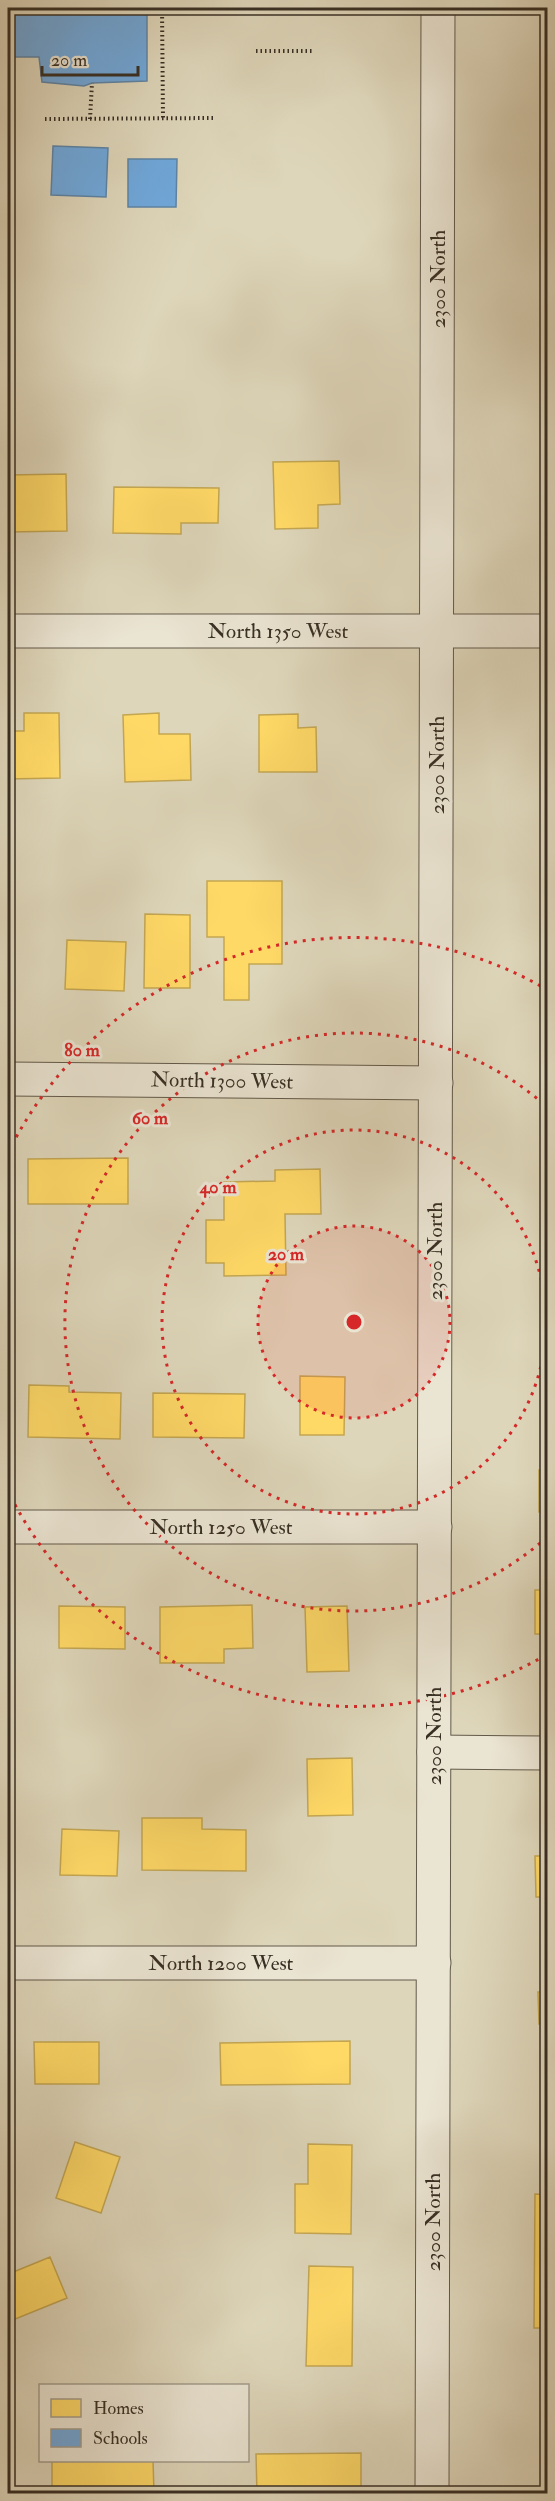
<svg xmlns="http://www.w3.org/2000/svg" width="555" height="2501" viewBox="0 0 555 2501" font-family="'IM FELL Double Pica',serif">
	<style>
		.homes { fill: #ffd966; stroke: #c3a652; stroke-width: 1.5 }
		.schools { fill: #6fa8dc; stroke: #5e84a5; stroke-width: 1.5 }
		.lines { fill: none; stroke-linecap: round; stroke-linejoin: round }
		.minor-casing { stroke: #62594a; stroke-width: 35 }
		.tertiary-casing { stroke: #62594a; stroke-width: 35 }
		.path { stroke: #382f24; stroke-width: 4; stroke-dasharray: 1.5 3; stroke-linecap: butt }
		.minor { stroke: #eae4d2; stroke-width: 33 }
		.tertiary { stroke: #eae4d2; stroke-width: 33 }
		.ring { fill: none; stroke: #d62828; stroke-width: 3; stroke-dasharray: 3 6 }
		.labels { text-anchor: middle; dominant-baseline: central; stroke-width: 6; stroke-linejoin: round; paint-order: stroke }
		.street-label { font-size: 21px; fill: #382f24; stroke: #eae4d2 }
		.centre { fill: #d62828; stroke: #eae4d2; stroke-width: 3 }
		.ring-label { font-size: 18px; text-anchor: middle; font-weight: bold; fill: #d62828; stroke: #eae4d2; stroke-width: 6; stroke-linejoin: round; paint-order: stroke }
	</style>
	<rect width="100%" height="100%" fill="#ded6ba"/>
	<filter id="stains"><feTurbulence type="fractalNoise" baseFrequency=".00333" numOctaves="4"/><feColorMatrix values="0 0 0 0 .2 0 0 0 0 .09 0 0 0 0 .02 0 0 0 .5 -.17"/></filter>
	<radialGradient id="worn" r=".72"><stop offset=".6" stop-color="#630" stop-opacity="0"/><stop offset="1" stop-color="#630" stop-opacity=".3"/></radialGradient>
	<path class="homes" d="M339,461L340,504L318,505V528L275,529L273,462Z
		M66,474L67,531L8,532V475Z
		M114,487L219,488L218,523H181V534L113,533Z
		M24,713H59L60,778L8,779V731H24Z
		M159,713V734H190L191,780L125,782L123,715Z
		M298,714V728L316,727L317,772H259V715Z
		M207,881H282V964H249V1000H224V937H207Z
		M145,914L190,915V988H144Z
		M67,940L126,942L124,991L65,989Z
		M128,1158V1204H28V1159Z
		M320,1169L321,1214H285L286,1275L224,1276V1263H206V1220H224V1182L275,1181V1170Z
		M300,1376L345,1377L344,1435H300Z
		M29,1385L69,1386V1392L121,1393L120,1439L28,1437Z
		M153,1393L245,1394L244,1438L153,1437Z
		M539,1470H548V1511L539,1512Z
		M535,1590H548V1634H535Z
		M252,1605L253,1648L224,1649V1663H160V1607Z
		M59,1606L125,1607V1649L59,1648Z
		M347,1606L349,1671L307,1672L305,1607Z
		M352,1758L353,1815L308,1816L307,1759Z
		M142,1818H202V1829L246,1830V1871L142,1870Z
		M62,1829L119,1831L117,1876L60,1875Z
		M535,1856H548V1897H536Z
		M538,1992H548V2024H539Z
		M350,2041V2084L221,2085L220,2043Z
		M34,2042H99V2084H35Z
		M75,2142L120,2157L101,2213L56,2198Z
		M308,2144L352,2145L351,2234L295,2233V2184H308Z
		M535,2194L548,2195V2328H534Z
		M50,2257L67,2298L8,2322V2265L11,2273Z
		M309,2266L353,2267L352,2366H306Z
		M361,2453V2488L328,2489V2494H257L256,2454Z
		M8,2459H12V2494H8Z
		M52,2460H153L154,2494H52Z"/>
	<path class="schools" d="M8,8H147V81L92,83L84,86L42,82L39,57H8Z
		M53,146L108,148L106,197L51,195Z
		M128,159H177L176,207H128Z"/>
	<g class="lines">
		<defs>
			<path id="minor" d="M8,631H548
				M8,1079L436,1083
				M8,1527H435
				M434,1752L548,1753
				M8,1963H434"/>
			<path id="tertiary" d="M432,2494L438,8"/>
		</defs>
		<use href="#minor" class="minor-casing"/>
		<use href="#tertiary" class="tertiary-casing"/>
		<path class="path" d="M162,8L163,118
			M256,51H313
			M45,119L216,118
			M90,119L92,83"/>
		<use href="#minor" class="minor"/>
		<use href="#tertiary" class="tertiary"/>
	</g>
	<circle cx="354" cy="1322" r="96" fill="#d62828" fill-opacity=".12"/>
	<g class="ring">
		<circle cx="354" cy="1322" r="96"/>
		<circle cx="354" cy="1322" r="192"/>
		<path d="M547 1537A289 289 0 1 1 547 1107"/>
		<path d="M546 1655A385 385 0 0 1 8 1491M8 1153A385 385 0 0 1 546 989"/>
	</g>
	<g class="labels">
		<g class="street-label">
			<text transform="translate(438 279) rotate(-90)">2300 North</text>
			<text x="278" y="631">North 1350 West</text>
			<text transform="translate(437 765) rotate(-90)">2300 North</text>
			<text transform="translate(222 1081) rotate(1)">North 1300 West</text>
			<text transform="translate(435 1251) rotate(-90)">2300 North</text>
			<text x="221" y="1527">North 1250 West</text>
			<text transform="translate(434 1736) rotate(-90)">2300 North</text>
			<text x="221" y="1963">North 1200 West</text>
			<text transform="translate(433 2222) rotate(-90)">2300 North</text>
		</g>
	</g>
	<circle cx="354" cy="1322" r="9" class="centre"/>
	<g class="ring-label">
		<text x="82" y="1056">80 m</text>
		<text x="150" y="1124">60 m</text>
		<text x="218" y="1193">40 m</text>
		<text x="286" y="1260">20 m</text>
	</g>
	<rect width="555" height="2501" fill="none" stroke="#ded6ba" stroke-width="30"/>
	<rect x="9" y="9" width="537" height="2483" fill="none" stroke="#382f24" stroke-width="3"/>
	<rect x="15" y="15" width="525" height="2471" fill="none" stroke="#382f24" stroke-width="1.5"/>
	<rect x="39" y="2384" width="210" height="78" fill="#eae4d2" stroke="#a39c8c" stroke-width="1.5"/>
	<rect x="51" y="2399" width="30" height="18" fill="#ffd966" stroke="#a39c8c" stroke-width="1.5"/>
	<text x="93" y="2414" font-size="18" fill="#382f24">Homes</text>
	<rect x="51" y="2429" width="30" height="18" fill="#6fa8dc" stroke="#a39c8c" stroke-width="1.5"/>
	<text x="93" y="2444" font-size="18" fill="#382f24">Schools</text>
	<path d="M42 66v9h96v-9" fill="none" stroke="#382f24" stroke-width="3"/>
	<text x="51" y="66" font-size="18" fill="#382f24" stroke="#eae4d2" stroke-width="4.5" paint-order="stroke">20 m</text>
	<rect width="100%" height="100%" filter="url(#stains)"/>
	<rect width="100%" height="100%" fill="url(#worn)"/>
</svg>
